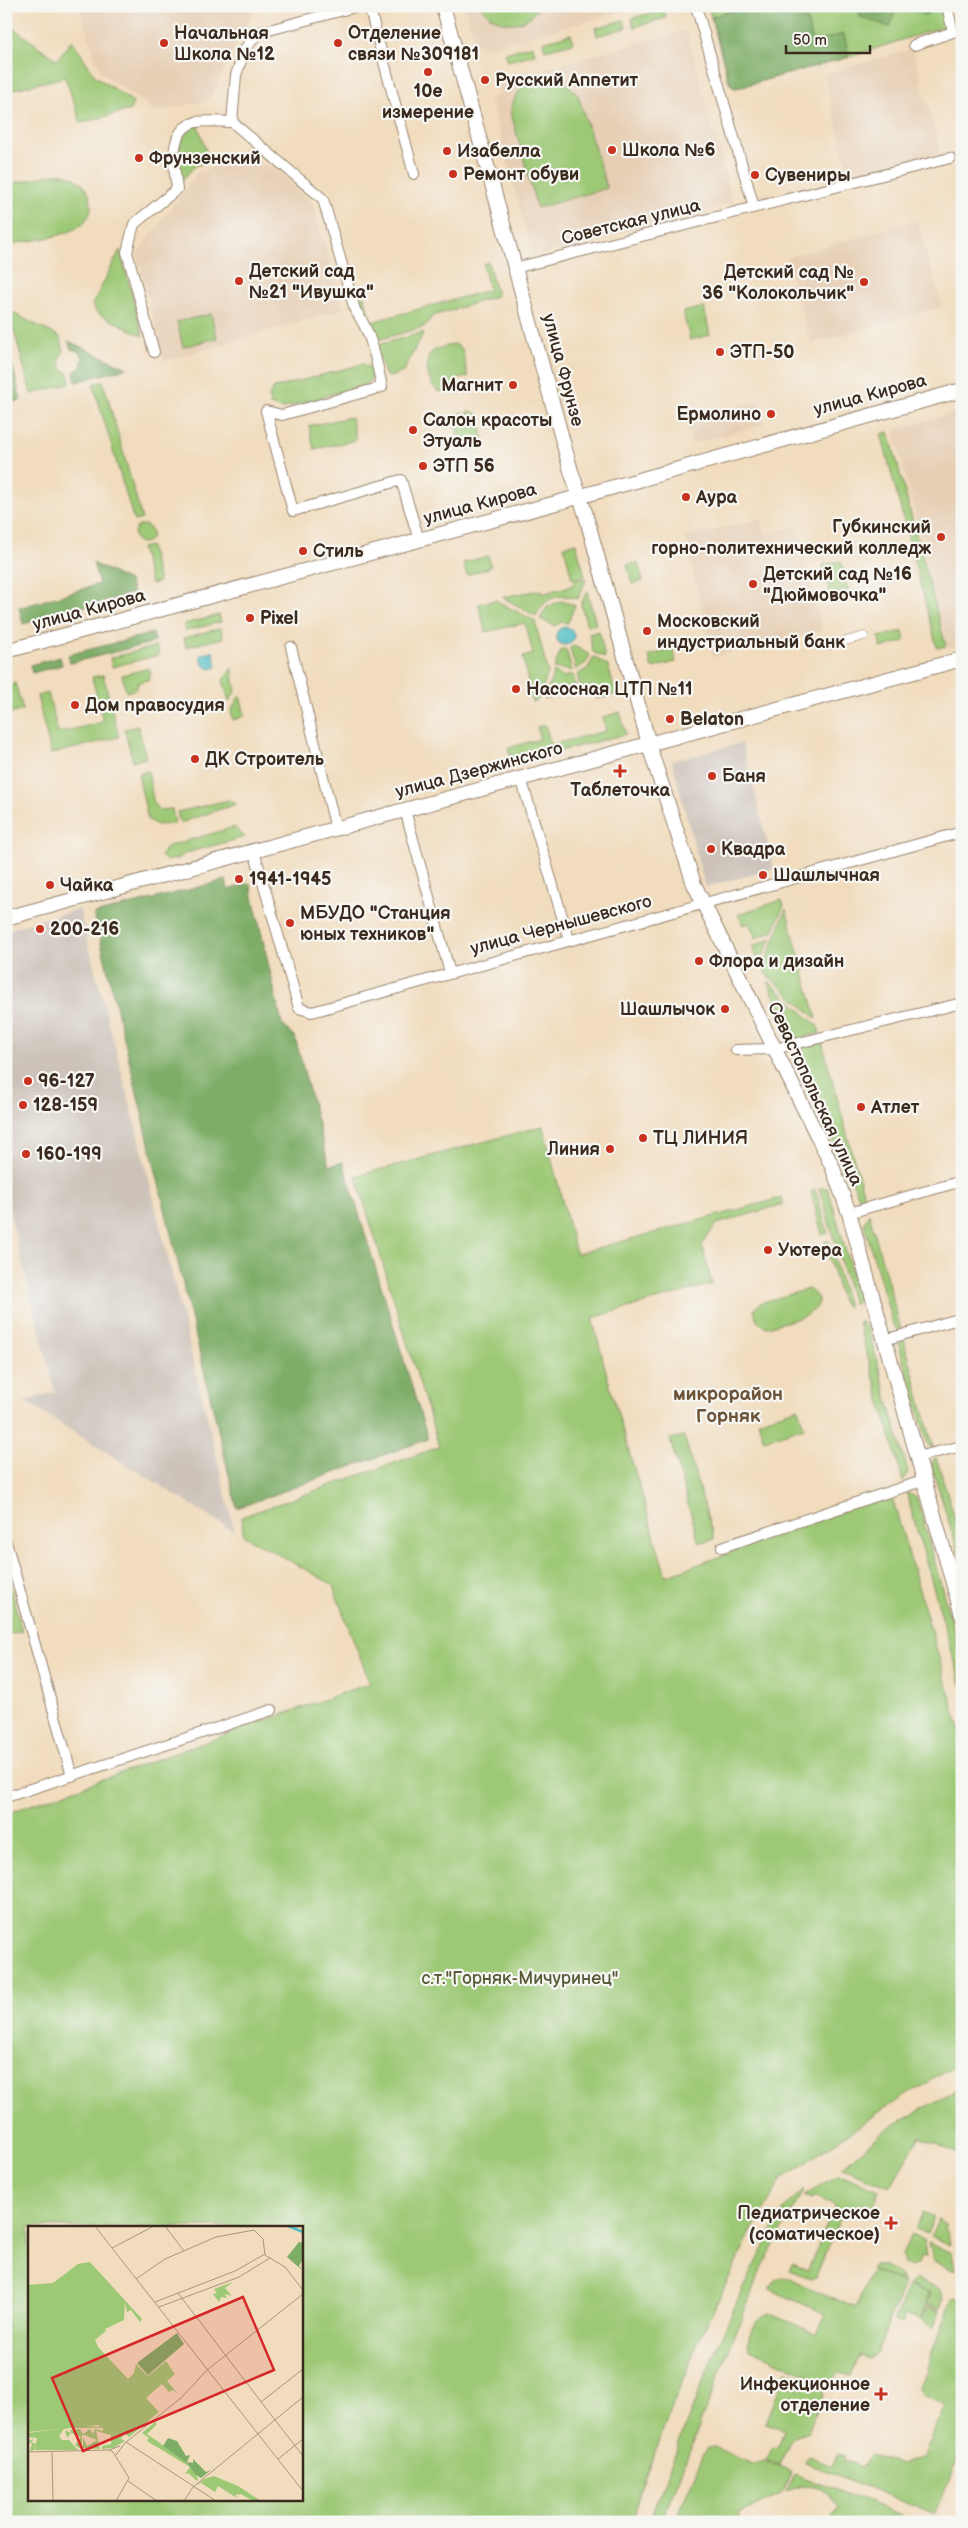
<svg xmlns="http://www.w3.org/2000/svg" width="968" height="2528" viewBox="0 0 968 2528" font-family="'Balsamiq Sans',sans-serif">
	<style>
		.built { fill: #e7cfb5 }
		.industrial { fill: #ccc2b9 }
		.green { fill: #9dc976; stroke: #6c7a4a; fill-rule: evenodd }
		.forest { fill: #7ead67; stroke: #5c6c42 }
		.water { fill: #4fbdc5; stroke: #457472 }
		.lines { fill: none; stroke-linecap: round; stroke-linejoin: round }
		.pedestrian-casing { stroke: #96836e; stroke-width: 9 }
		.minor-casing { stroke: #96836e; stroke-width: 12 }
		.secondary-casing { stroke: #96836e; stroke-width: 16 }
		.pedestrian { stroke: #fff; stroke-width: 8 }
		.minor { stroke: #fff; stroke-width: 10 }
		.secondary { stroke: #fff; stroke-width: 14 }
		.poi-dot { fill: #c8321e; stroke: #f6f6f2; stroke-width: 2 }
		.labels { text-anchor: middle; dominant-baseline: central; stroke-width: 4.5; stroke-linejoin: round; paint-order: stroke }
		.poi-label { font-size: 18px; font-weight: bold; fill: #3b2a1e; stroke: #f6f6f2; text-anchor: start }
		.street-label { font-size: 18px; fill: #3b2a1e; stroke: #f6f6f2 }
		.park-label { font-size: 18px; fill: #585a38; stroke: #f6f6f2 }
		.neighbourhood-label { font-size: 19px; font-weight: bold; fill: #6c5237; stroke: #f6f6f2 }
		.inset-river { fill: none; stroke: #4fbdc5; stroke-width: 2.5 }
		.inset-road { fill: none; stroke: #a8957d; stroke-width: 1 }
		.view { fill: #d62828; fill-opacity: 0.15; stroke: #d62828; stroke-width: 2.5 }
		.inset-edge { fill: none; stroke: #3b2a1e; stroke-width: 2.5 }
	</style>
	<rect width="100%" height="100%" fill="#f6f6f2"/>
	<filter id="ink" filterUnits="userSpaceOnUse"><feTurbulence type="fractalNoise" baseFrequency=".02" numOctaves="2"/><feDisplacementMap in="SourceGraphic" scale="10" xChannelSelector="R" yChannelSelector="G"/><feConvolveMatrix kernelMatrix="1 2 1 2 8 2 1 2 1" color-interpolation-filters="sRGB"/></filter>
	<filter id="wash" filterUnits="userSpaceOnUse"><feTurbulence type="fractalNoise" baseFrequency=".0096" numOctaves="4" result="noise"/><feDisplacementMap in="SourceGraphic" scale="20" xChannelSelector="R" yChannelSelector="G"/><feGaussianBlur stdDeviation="1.12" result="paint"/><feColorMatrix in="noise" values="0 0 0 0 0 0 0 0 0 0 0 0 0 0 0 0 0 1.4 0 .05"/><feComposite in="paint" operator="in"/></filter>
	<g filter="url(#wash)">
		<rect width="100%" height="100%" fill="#f1dcbd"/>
		<path class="built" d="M79,6H256L209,100L156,112L100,72Z
			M465,6H643L482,49L480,44L475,45Z
			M686,30L733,202L533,257L490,98L499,95L495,81Z
			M909,50L913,52L940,149L935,156L850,178L824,74Z
			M242,158L276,169L313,205L343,309L164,361L137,254L198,172Z
			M917,220L942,307L811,344L786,258Z
			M759,400L765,424L692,444L685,420Z
			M962,410V644L948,648L894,430Z
			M761,519L765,534L798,526L822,631L713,657L685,537Z"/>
		<path class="industrial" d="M742,743L774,869L705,887L672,761Z
			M79,909L136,1127L235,1532L24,1401L55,1392L6,1198V930Z"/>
		<path class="green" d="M481,6H539C525,31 495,27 481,6Z
			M708,6H942L945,26L846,58L736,88L729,83Z
			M664,10L666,18L634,27L632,18Z
			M624,20L626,28L597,36L595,28Z
			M6,23L57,60L72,40L95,76L133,102L130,110L81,123L65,77L6,91Z
			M571,34L573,43L545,50L543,42Z
			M533,45L535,54L508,61L505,53Z
			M547,77L565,82L578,95L607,188L537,208L511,113C513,92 526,80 547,77Z
			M198,125L209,161L195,166L180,182C178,161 174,135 198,125Z
			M55,174C85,171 106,209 78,227C62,238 26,241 6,245V185Z
			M120,250L143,336L97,313L92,305Z
			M488,262L497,296L433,316L424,327L374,341L359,297L364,295L371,322L489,290L483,264Z
			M704,307L710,335L690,340L683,312Z
			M9,311L60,337L64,351C57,360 59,368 68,373L71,383L31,394Z
			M211,314L217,338L183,347L177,322Z
			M424,332L403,372L390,377L386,376L375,346Z
			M455,344L462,349L468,377L456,379L458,388C452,390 444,393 438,391C428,386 423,359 432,352C438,347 448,346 455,344Z
			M362,364L371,368V380L364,385L281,409L270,405L269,396L274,388Z
			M103,381L142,519L134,521L93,384Z
			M470,411L478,414L484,440L479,448L468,451L460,445L455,421L456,415L463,412L464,416L468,415V412Z
			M351,417L356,440L314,449L309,426Z
			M889,432L946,646L937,648L881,434Z
			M134 534a9 9 0 1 1 18 0a9 9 0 1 1-18 0Z
			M576,543L585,576L572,579L564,546Z
			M150,546L159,582L151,584L141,548Z
			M488,556L491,567L467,575L463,563Z
			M841,561L848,591L830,595L823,565Z
			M638,563L643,581L632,584L627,565Z
			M584,578L586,580L578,599C559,592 544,598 536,616L502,597L541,590L542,594L573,585L575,580Z
			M587,591L596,624L587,626L581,604Z
			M495,600L535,621L548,673L538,700L532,702L523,657L533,654L525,623L486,632L478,604Z
			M561,601L575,605L568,623L561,622L555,626L540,619L547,607Z
			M219,615L221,622L185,631L184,624Z
			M221,628L223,638L186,647L184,638Z
			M599,631L605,658L593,652L589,634Z
			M903,631L905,641L881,648L879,637Z
			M157,646L159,655L112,667L110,658Z
			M574,646L590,655L586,663L576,670L570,648Z
			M566,649L572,671L554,668L561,650Z
			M673,649L676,662L652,668L649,656Z
			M594,657L608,666L616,694L597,699L594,686L581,688L577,675L588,668Z
			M149,668L151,674L148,680L139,682L136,689L126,692L122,675Z
			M232,668L236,690L229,702L223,680Z
			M554,672L563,677L573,675L577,691L544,699Z
			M103,675L119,737L51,754L37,696L48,693L58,733L103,722L92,677Z
			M15,683L23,710L6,715V686Z
			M240,695L245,716L233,720L231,711Z
			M620,712L626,734L556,752L554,744L606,731L603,717Z
			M545,725L554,753L513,765L508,748L540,739L537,727Z
			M138,726L146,758L133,761L124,729Z
			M148,771L154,805L160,810L172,809L175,824L157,825L148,820L138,774Z
			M229,800L236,804L180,823L177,812Z
			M234,827L245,837L186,853L179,858L166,861L161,856L166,847Z
			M782,900L784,906L773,931L756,938L749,923L743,925L738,914Z
			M786,909L817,1019L766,974L764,966Z
			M771,938L760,963L752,947Z
			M768,981L817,1025L820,1033L792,1040Z
			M822,1042L866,1204L860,1199L795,1060L799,1049Z
			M543,1126L576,1254L781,1198L783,1204L717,1224L702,1244L712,1284L592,1318L612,1394L666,1576L891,1494L962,1736V2062L885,2108L782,2179L751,2232L697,2344L638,2494L634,2522H6V1814L370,1683L332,1584L244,1536L241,1517L439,1447L356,1176ZM29,2227H301V2499H29Z
			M819,1188H828L859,1297L857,1303L853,1304Z
			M815,1189L828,1233L822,1235L811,1192Z
			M869,1213L901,1330L895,1328L893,1324L864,1224Z
			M829,1241L848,1307L844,1305L841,1299L824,1242Z
			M808,1289C843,1311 781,1323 767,1327C758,1324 756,1319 754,1310L760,1303Z
			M858,1322H862L869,1332L908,1472L903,1481Z
			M903,1337L934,1449L928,1445L898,1343Z
			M798,1408L804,1427L764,1440L758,1421Z
			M684,1436L714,1539L699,1543L670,1439Z
			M936,1457L962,1541V1564L932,1468V1462Z
			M906,1492L917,1498L962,1661V1687Z
			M6,1570L22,1631L6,1635Z
			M962,2087V2156L920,2136L890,2187L842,2168L885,2130Z
			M839,2174L879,2190L872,2207L862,2203L857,2213L845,2207L816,2276L810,2278L789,2270L792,2264L808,2270L835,2205L814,2196L812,2199L804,2196Z
			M804,2189L761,2269L661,2522H651L653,2511C688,2421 720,2329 765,2244C776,2224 785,2202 804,2189Z
			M923,2212L934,2217L927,2234L915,2229Z
			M938,2220L945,2225V2230L948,2232L950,2245L931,2236Z
			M911,2234L924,2240L926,2259L921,2257L918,2264L911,2267L904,2263L902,2256Z
			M929,2242L952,2253L955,2270L933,2261Z
			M872,2265C882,2263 900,2271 903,2282L870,2269Z
			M872,2270L904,2284L877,2353L869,2359L859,2356L851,2376L839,2373L829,2384L749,2349C745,2338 757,2313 770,2314L817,2334L826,2314L769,2289L775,2280L783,2277L787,2278L856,2308Z
			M915,2279C934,2286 949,2286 940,2309L927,2304L931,2293L909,2284Z
			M908,2285L930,2293L920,2320L906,2314L902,2323L895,2320Z
			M957,2298L962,2300V2447L936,2514L806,2463L809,2456L832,2465L838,2453L844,2456V2461L861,2468L870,2455L902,2464L923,2457L944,2405L922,2395L919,2388L952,2299Z
			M927,2306L940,2311L933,2328L921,2320Z
			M786,2371L826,2388L808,2432L794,2437L790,2441L779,2466L766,2460L773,2447L778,2448L784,2430L766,2423Z
			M708,2448H714L753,2464L764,2461L791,2472L782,2495L738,2513L740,2522H675L704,2453Z
			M794,2474L912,2519L914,2522H833L831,2518L837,2508C826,2484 810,2480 786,2492Z"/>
		<path class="forest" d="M747,6H803L813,42L844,34L849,57L736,88L732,87L711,17Z
			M860,6H928L935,8L925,15L913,9L897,7L890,27L860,17Z
			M6,341L21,400L6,404Z
			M68,341L127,368L76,382L74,372L81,367L83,357L78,351L71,349Z
			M93,563L129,581L133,593L23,624L19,608L99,584Z
			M153,633L155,642L70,663L68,655Z
			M60,657L62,665L32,673L30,665Z
			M226,880L228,890L250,883L282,1024L295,1037L329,1166L343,1162L428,1439L237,1508L94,914Z"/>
		<path class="water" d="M556 636a9 9 0 1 1 18 0a9 9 0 1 1-18 0Z
			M213,651L217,667L210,669L203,665L200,655Z"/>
	</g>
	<g filter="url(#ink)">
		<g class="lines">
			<defs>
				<path id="pedestrian" d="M831,645L864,636"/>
				<path id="minor" d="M358,6L258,33L245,49L236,75L232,122L323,199L355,310C372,333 376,360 382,387L282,415L266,411L293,511L401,480L419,540
					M369,6L414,174
					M696,6L754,207
					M914,45L953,32L947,6
					M515,268L950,158
					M154,352L127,252L134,224L177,189C174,169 167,129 196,122C206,120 221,122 232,122
					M291,647L336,829
					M521,778L569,940
					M405,810L450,973
					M254,851L299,1008L312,1012L962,832
					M736,1050L774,1049L962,1003
					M849,1213L962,1181
					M884,1340L962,1318
					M917,1457L962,1446
					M6,1542L72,1776
					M722,1547L925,1480
					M6,1797L272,1710"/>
				<path id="secondary" d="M443,6L571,471L585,512L652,755L694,884L832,1166L849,1213L962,1615
					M6,651L560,502L962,390
					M6,918L962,659"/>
			</defs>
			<use href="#pedestrian" class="pedestrian-casing"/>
			<use href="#minor" class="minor-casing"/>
			<use href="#secondary" class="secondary-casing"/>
			<use href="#pedestrian" class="pedestrian"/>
			<use href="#minor" class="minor"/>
			<use href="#secondary" class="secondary"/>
		</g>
	</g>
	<g class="poi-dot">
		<circle cx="164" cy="43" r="5"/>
		<circle cx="338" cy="43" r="5"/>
		<circle cx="428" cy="72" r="5"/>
		<circle cx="485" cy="80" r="5"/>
		<circle cx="612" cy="150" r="5"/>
		<circle cx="447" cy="151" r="5"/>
		<circle cx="139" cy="158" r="5"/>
		<circle cx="453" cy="174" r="5"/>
		<circle cx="755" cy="175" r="5"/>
		<circle cx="239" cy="281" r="5"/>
		<circle cx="864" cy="282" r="5"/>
		<circle cx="720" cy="352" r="5"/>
		<circle cx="513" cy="385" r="5"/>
		<circle cx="771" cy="414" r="5"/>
		<circle cx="413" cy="430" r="5"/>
		<circle cx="423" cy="466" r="5"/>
		<circle cx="686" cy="497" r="5"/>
		<circle cx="941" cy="537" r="5"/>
		<circle cx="303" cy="551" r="5"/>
		<circle cx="753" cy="584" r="5"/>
		<circle cx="250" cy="618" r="5"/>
		<circle cx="647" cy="631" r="5"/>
		<circle cx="516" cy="689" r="5"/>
		<circle cx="75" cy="705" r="5"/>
		<circle cx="670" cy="719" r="5"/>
		<circle cx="195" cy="759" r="5"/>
		<path d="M617.5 763.5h5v5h5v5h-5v5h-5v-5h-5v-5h5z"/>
		<circle cx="712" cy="776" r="5"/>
		<circle cx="711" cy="849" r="5"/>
		<circle cx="763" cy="875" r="5"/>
		<circle cx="239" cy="879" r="5"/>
		<circle cx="50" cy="885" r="5"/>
		<circle cx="290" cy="923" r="5"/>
		<circle cx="40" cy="929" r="5"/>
		<circle cx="699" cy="961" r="5"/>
		<circle cx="725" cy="1009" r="5"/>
		<circle cx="28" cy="1081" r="5"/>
		<circle cx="23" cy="1105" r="5"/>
		<circle cx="861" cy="1107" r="5"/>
		<circle cx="643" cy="1138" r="5"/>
		<circle cx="610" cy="1149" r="5"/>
		<circle cx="26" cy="1154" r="5"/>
		<circle cx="768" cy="1250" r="5"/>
		<path d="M888.5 2215.5h5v5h5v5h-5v5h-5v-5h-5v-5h5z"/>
		<path d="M878.5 2386.5h5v5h5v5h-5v5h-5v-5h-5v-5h5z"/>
	</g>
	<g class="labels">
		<g class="poi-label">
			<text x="174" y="33">Начальная<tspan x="174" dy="21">Школа №12</tspan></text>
			<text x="348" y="33">Отделение<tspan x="348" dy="21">связи №309181</tspan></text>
			<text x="495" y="80">Русский Аппетит</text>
			<text x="428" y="91" text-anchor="middle">10е<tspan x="428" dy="21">измерение</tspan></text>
			<text x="622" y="150">Школа №6</text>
			<text x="457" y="151">Изабелла</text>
			<text x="149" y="158">Фрунзенский</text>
			<text x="463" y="174">Ремонт обуви</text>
			<text x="765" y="175">Сувениры</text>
			<text x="249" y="271">Детский сад<tspan x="249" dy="21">№21 "Ивушка"</tspan></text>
			<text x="854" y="272" text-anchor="end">Детский сад №<tspan x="854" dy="21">36 "Колокольчик"</tspan></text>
			<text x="730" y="352">ЭТП-50</text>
			<text x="503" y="385" text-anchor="end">Магнит</text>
			<text x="761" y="414" text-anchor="end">Ермолино</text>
			<text x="423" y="420">Салон красоты<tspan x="423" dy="21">Этуаль</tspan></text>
			<text x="433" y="466">ЭТП 56</text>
			<text x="696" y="497">Аура</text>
			<text x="931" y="527" text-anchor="end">Губкинский<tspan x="931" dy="21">горно-политехнический колледж</tspan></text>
			<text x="313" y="551">Стиль</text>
			<text x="763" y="574">Детский сад №16<tspan x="763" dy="21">"Дюймовочка"</tspan></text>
			<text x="260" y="618">Pixel</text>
			<text x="657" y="621">Московский<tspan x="657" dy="21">индустриальный банк</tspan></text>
			<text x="526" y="689">Насосная ЦТП №11</text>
			<text x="85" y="705">Дом правосудия</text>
			<text x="680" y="719">Belaton</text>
			<text x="205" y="759">ДК Строитель</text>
			<text x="722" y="776">Баня</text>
			<text x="620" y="790" text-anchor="middle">Таблеточка</text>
			<text x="721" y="849">Квадра</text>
			<text x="773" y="875">Шашлычная</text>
			<text x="249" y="879">1941-1945</text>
			<text x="60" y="885">Чайка</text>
			<text x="300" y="913">МБУДО "Станция<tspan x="300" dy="21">юных техников"</tspan></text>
			<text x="50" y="929">200-216</text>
			<text x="709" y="961">Флора и дизайн</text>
			<text x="715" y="1009" text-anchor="end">Шашлычок</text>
			<text x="38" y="1081">96-127</text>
			<text x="33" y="1105">128-159</text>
			<text x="871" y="1107">Атлет</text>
			<text x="653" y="1138">ТЦ ЛИНИЯ</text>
			<text x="600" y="1149" text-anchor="end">Линия</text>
			<text x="36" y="1154">160-199</text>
			<text x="778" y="1250">Уютера</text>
			<text x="880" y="2213" text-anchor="end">Педиатрическое<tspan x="880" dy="21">(соматическое)</tspan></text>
			<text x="870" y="2384" text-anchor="end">Инфекционное<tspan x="870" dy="21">отделение</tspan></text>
		</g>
		<g class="street-label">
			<text transform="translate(631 222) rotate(-14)">Советская улица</text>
			<text transform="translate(563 370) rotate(75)">улица Фрунзе</text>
			<text transform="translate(870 395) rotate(-15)">улица Кирова</text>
			<text transform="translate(480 504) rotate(-15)">улица Кирова</text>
			<text transform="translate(89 610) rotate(-15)">улица Кирова</text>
			<text transform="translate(479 770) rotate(-15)">улица Дзержинского</text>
			<text transform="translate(561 925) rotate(-15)">улица Чернышевского</text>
			<text transform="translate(815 1094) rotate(65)">Севастопольская улица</text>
		</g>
		<g class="park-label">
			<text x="520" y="1978">с.т."Горняк-Мичуринец"</text>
		</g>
		<g class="neighbourhood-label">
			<text x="728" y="1394">микрорайон<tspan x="728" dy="22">Горняк</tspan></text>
		</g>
	</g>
	<g transform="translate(28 2226)">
		<rect width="275" height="275" fill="#f1dcbd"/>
		<path d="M62,36L114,93L112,96L103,84L99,86L97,77L96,94L77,103L78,105L67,114L70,121L100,153L106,147L108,138L120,150L138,135L147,148L139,155L150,168L145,164L141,166L134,158L118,172L131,186L101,211L97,207L93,212L70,199L0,206V59L25,57L50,38ZM205,56L197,62L204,70L197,68L199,72L193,71L191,76L185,68L189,67L186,63ZM127,196L129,198L119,208L156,234L167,246L170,253L169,255L160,247L157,248L162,241L119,215L121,212L114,207ZM59,200L74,201L97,215L85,222L74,223V220L83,218V209L68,205L72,223L55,222V211L59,220L69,214L56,209H54V221L51,222L47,219L53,211L43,207L39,212L37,204L43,207L42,204L52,203L55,208L62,203L65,208L67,203L75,205V202H43L36,203L31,210L34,214H41L50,224H8L6,218L7,224L2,225L4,218L0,215L6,213L3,216L8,218L9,212L0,211V207L46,201ZM186,250L210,260L233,275H225L213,268L207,269L209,272L190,260L187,266L173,257L168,260L176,253Z" fill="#9dc976"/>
		<path d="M271,16L275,17V33L271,40L275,45L259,31ZM149,107L156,118L120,149L109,137ZM140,212L149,215L158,230L162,229L159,236L165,237V233L178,246L183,244L173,252L168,249L159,237L135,220Z" fill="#7ead67"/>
		<path class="inset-river" d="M260,0L275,6"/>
		<path class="inset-road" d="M67,0L84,22M126,0L84,22L230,208M137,0L156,25M108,53L137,33L188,11L226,4L235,13L237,29L257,41L275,64M150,67L247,194M127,76L207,45L237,28M131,81L211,51L242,32M233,176L275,143M247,194L275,230M230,208L275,265M98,216L188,275M81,224L85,226L101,252L88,275M24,225L25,275M0,226L81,224L92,220M88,229L97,217L154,171L179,144L275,68M250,233L275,213M100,255L129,275M165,261L275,171M156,275L165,261"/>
		<path class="view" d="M215,71L246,144L55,225L24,152Z"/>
		<rect width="275" height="275" class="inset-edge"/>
	</g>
	<rect width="968" height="2528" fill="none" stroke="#f6f6f2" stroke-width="25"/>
	<path d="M786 45v8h84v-8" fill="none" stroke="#3b2a1e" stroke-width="2.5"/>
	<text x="793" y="45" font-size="15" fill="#3b2a1e" stroke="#f6f6f2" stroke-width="4" paint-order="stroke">50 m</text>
</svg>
